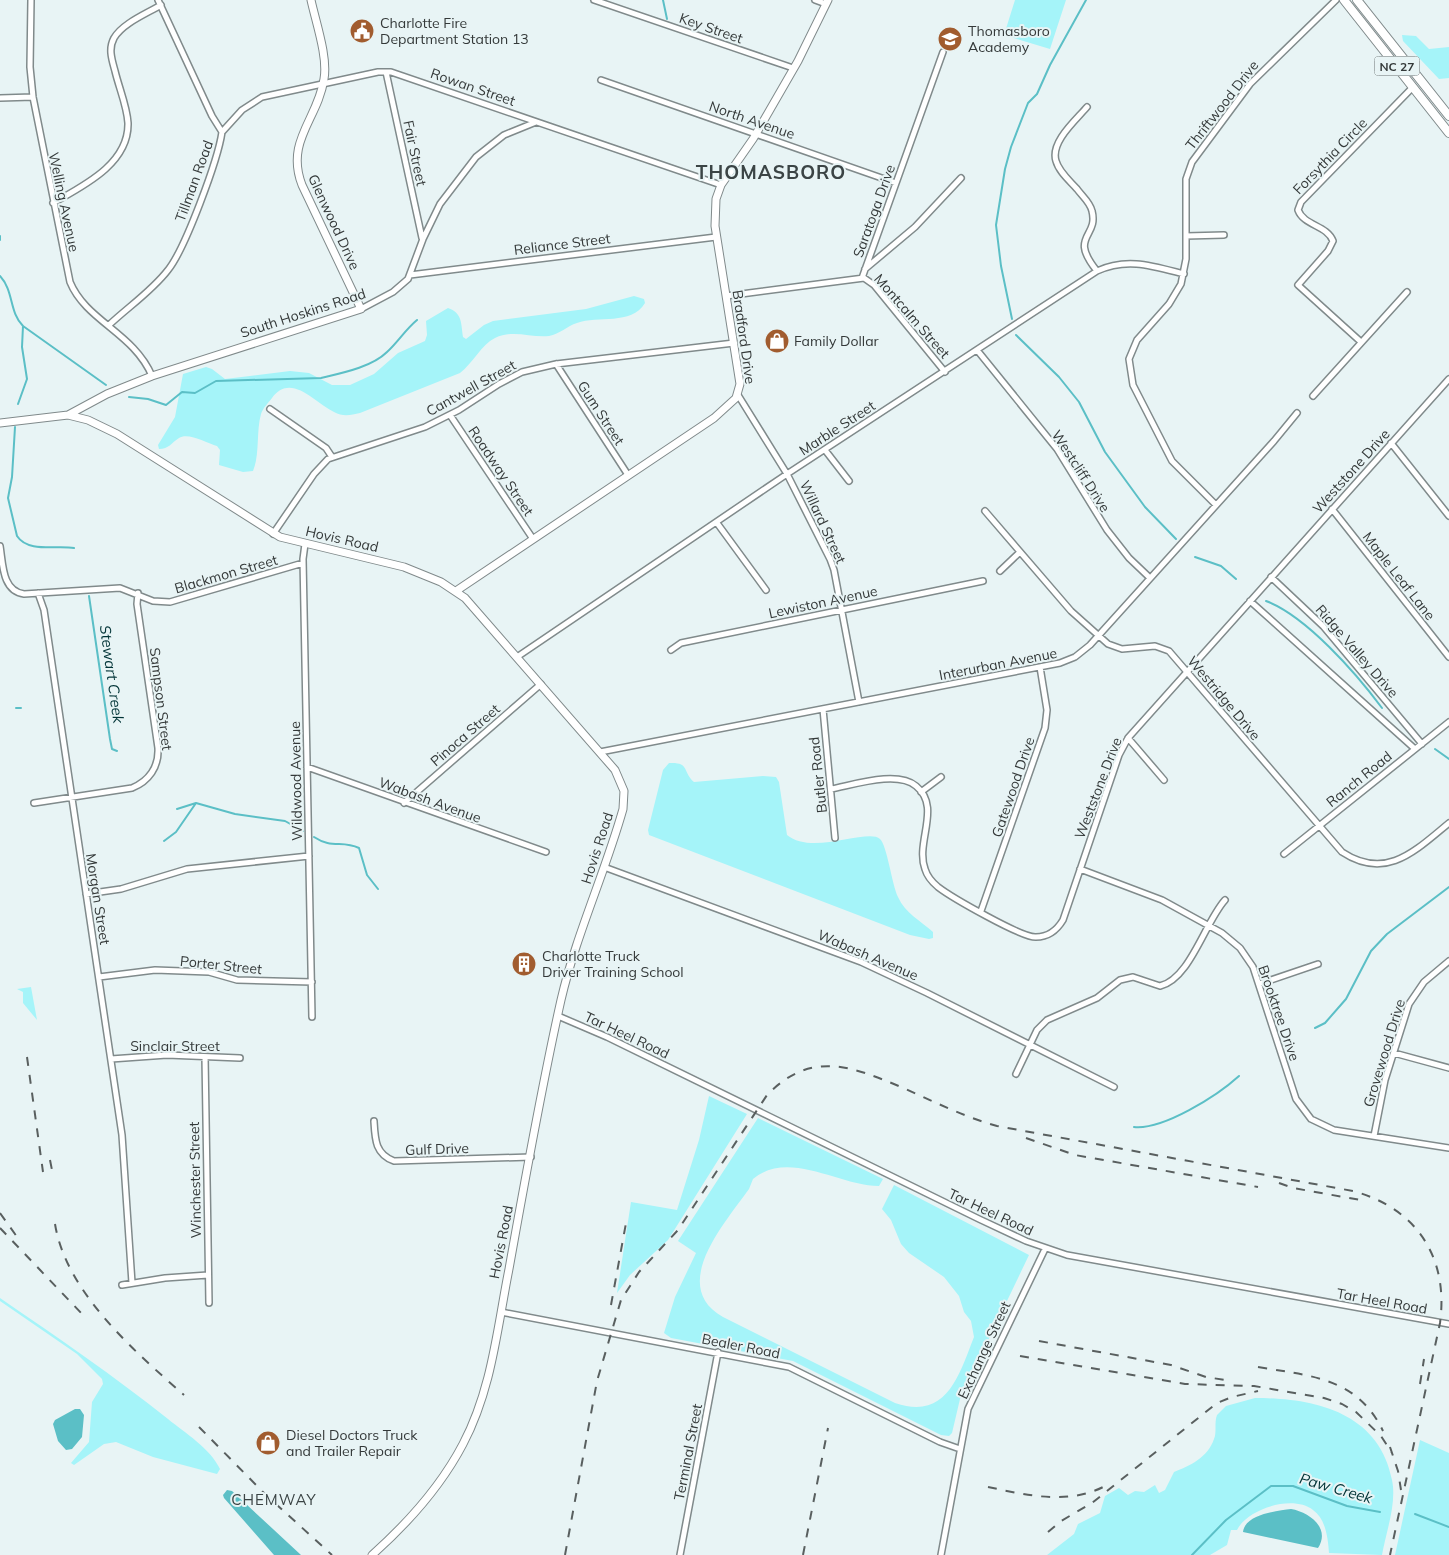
<svg xmlns="http://www.w3.org/2000/svg" width="1449" height="1555" viewBox="0 0 1449 1555" font-family="Mulish,sans-serif">
	<style>
		.green { fill: #a5f4f9 }
		.water { fill: #5bbfc6 }
		.lines { fill: none; stroke-linecap: round; stroke-linejoin: round }
		.stream { stroke: #5bbfc6; stroke-width: 2 }
		.street-casing { stroke: #808a8b; stroke-width: 8 }
		.secondary-casing { stroke: #808a8b; stroke-width: 9 }
		.primary-casing { stroke: #808a8b; stroke-width: 10 }
		.street { stroke: #fff; stroke-width: 5 }
		.secondary { stroke: #fff; stroke-width: 7 }
		.primary { stroke: #fff; stroke-width: 8 }
		.rail { stroke: #595f5f; stroke-width: 2; stroke-dasharray: 9 9; stroke-linecap: butt }
		.labels { text-anchor: middle; dominant-baseline: central; stroke-width: 4; stroke-linejoin: round; paint-order: stroke }
		.shield { fill: #e8f4f5; stroke: #6a7171; stroke-width: 1 }
		.shield-label { font-size: 12px; font-weight: bold; fill: #343939 }
		.poi-label { font-size: 14px; fill: #343939; stroke: #e8f4f5; text-anchor: start }
		.street-label { font-size: 14px; fill: #343939; stroke: #e8f4f5 }
		.water-label { font-size: 15px; font-style: italic; fill: #013336; stroke: #e8f4f5 }
		.neighbourhood-label { font-size: 15px; letter-spacing: 1px; fill: #3b4445; stroke: #e8f4f5 }
		.district-label { font-size: 19px; font-weight: bold; letter-spacing: 1px; fill: #3b4445; stroke: #e8f4f5 }
	</style>
	<rect width="100%" height="100%" fill="#e8f4f5"/>
	<path class="green" d="M1015,0H1066L1050,49L1004,35Z
		M1402,35L1416,36L1429,49L1449,47V78L1439,79L1403,41Z
		M634,296L644,299L645,303C631,326 598,315 577,323C567,326 560,334 549,336C531,338 513,329 495,338C481,345 473,363 460,373L360,413C351,415 343,417 334,412C315,403 291,372 272,398C268,403 263,408 261,414C256,432 260,454 253,471L243,472L219,465L220,450L217,446C207,443 188,432 179,438C171,443 169,449 159,449L158,445L175,417L183,374L206,367L212,369L225,379L290,371L309,373L332,385H350L374,374L398,353L425,341L427,335L426,321L448,308C462,313 461,322 463,337L466,339L484,325L493,321L586,309Z
		M669,763C690,762 682,771 694,782L763,776L776,777L779,782L787,835C812,856 868,828 880,839C887,845 892,885 898,897C905,913 921,921 933,932V938L929,939L910,935L649,835L648,830L663,770Z
		M31,987L37,1020L23,1003V992L17,989Z
		M709,1096L747,1114L668,1240L630,1275L617,1293L631,1202L677,1210L699,1140Z
		M758,1118L883,1179L879,1186C839,1186 789,1149 753,1179L749,1189C725,1223 668,1286 723,1317L895,1403C947,1421 959,1375 974,1337L971,1321L964,1312L959,1296L944,1277L909,1253L901,1244L891,1220L882,1209L894,1185L1029,1255L960,1399L952,1433L949,1436L941,1435L793,1361L671,1338L664,1333L675,1297L696,1253L678,1241Z
		M0,1298C57,1337 114,1376 168,1419C185,1433 210,1448 220,1469L217,1474L153,1457L116,1442L104,1444L74,1465L71,1463L89,1442L92,1402L103,1384L102,1379L77,1354L0,1301Z
		M1255,1398C1314,1398 1379,1412 1392,1480C1397,1503 1386,1532 1382,1555L1329,1553C1328,1539 1326,1519 1313,1510C1293,1494 1247,1509 1237,1530H1231L1227,1545L1210,1555H1047L1074,1534L1078,1524L1100,1513L1105,1496L1119,1488L1128,1495L1135,1491L1144,1492L1155,1485L1159,1493L1165,1490L1174,1472C1190,1466 1208,1457 1214,1439C1217,1432 1214,1423 1217,1415L1226,1406Z
		M1420,1440L1449,1453V1555H1395Z"/>
	<path class="water" d="M75,1409H80L84,1415L82,1437L72,1449L66,1450L58,1441L53,1424L55,1420Z
		M227,1490L232,1491L301,1555H274L224,1498L223,1495Z
		M1291,1509C1309,1512 1331,1528 1318,1548L1243,1532C1245,1514 1277,1511 1291,1509Z"/>
	<g class="lines">
		<path class="stream" d="M663,0L667,19
			M0,236V240
			M0,276C14,291 9,312 23,326L106,385
			M1012,319L1001,266L996,225L1005,169L1011,147L1028,103L1037,94L1050,65L1086,0
			M1016,335L1059,377L1079,402L1105,452L1145,507L1176,539
			M129,397L148,399L166,405L182,392L195,393L216,381L321,378C342,373 372,367 387,352C398,342 405,330 417,320
			M18,404L27,379L22,347L23,326
			M15,427L12,477L8,498L17,536C28,553 57,545 74,548
			M1195,557L1221,566L1236,579
			M89,596L110,739L112,749L117,751
			M1266,601C1306,616 1356,673 1382,708
			M16,708H21
			M1435,749L1449,759
			M177,809L196,803L235,814L285,821L303,831
			M314,837C332,849 342,840 359,848L367,875L378,889
			M164,841L176,832L196,803
			M1315,1028L1325,1023L1346,999L1371,951L1387,934L1449,887
			M1134,1127C1163,1130 1217,1096 1239,1076
			M1415,1514L1449,1527
			M1192,1555L1226,1520L1271,1486H1293L1347,1506L1380,1512"/>
		<defs>
			<path id="street" d="M31,0L30,67L33,97L70,282C86,321 134,333 152,376
				M594,0L793,68
				M815,0L826,4
				M386,72L422,238
				M601,80L896,183
				M0,98L33,97
				M1087,107C1076,120 1050,142 1056,161C1059,172 1070,181 1077,189C1082,196 1090,202 1092,211C1099,238 1068,235 1097,271
				M222,132L242,110L262,97L378,72H391L721,185
				M53,203C83,186 129,164 128,123C127,106 119,88 115,71C112,60 108,49 114,38C123,23 146,14 161,5
				M1186,236L1224,235
				M865,269L915,227L961,178
				M410,275L716,237
				M862,278L943,52
				M726,296L864,278L874,285L945,372
				M361,309L393,292L408,279L423,239L440,204L476,157L504,135L536,122
				M109,325C128,307 152,291 168,270C185,249 218,160 222,132L212,116L158,0
				M1361,342L1298,285L1328,251L1333,241C1327,225 1304,226 1298,210L1301,202L1413,87
				M977,350L1057,449L1107,530L1129,558L1150,578
				M556,364L628,475
				M738,395L787,474L830,559L834,570L859,702
				M1313,396L1407,292
				M270,409L326,448L332,457
				M450,415L533,539
				M1391,443L1449,516
				M825,450L849,481
				M1216,505L1172,461L1133,385L1129,359L1137,340L1169,304L1181,284L1186,259V179L1192,162L1250,84L1336,0
				M1332,509L1449,657
				M985,511L1071,611L1108,644L1122,649L1155,646L1169,651L1342,852C1386,881 1415,851 1449,823
				M717,523L766,590
				M273,534L314,474L328,459L425,427L459,410L499,384L522,372L556,364L734,343
				M305,544L303,559L312,1017
				M0,546C3,564 2,591 24,594L120,588L153,601L170,602L303,563
				M1000,571L1020,552
				M1271,577L1323,626L1422,744
				M38,593L44,610L122,1135L132,1283
				M1250,601L1415,749
				M671,650L681,643L983,581
				M517,657L787,474L1097,271C1127,257 1153,266 1184,274
				M823,709L835,838
				M1128,738L1164,780
				M600,752L1060,663L1075,657L1090,645L1274,441L1297,413
				M307,767L546,852
				M831,789C853,785 897,770 916,786C942,807 915,842 925,869C927,876 932,882 938,887C951,897 1022,938 1036,937C1048,937 1057,930 1063,920L1119,755L1128,738L1449,379
				M921,792L941,777
				M34,803L132,788C149,781 159,767 158,748L137,604L138,593
				M404,803L541,684
				M1284,854L1449,722
				M604,867L861,962L927,993L1114,1087
				M1080,869L1162,900L1222,933L1240,948L1253,967L1296,1099L1311,1119L1334,1130L1449,1148
				M86,894L121,889L187,869L309,856
				M981,911L1045,728L1047,710L1040,667
				M99,977L155,970L209,972L237,980L312,982
				M1259,984L1318,964
				M558,1016L607,1037L979,1219L1026,1241L1067,1255L1449,1324
				M1394,1053L1449,1068
				M205,1057L209,1303
				M111,1059L167,1055L240,1058
				M1016,1074L1037,1030L1047,1020L1097,998L1120,980L1133,977L1160,986C1190,979 1205,922 1225,900
				M374,1121C375,1139 375,1154 394,1161L531,1157
				M1374,1136L1385,1080L1409,1004L1424,982L1449,961
				M122,1285L165,1278L208,1275
				M501,1312L789,1367L940,1442L960,1449
				M680,1555L718,1352
				M941,1555L968,1409L1045,1249"/>
			<path id="secondary" d="M68,415L88,420L117,434L280,537L404,567L441,582L465,598L615,770L624,791L623,809C605,873 576,935 561,1000C541,1089 525,1180 509,1269C497,1329 492,1389 463,1444C441,1486 408,1523 372,1555
				M0,423L68,415L107,394L152,376L361,309L302,185C285,141 318,119 324,79C328,57 316,23 311,0
				M456,591L714,418L736,398L740,384L715,226L716,199L721,185L753,139L798,61L828,0"/>
			<path id="primary" d="M1344,0L1449,133
				M1357,0L1449,116"/>
		</defs>
		<use href="#street" class="street-casing"/>
		<use href="#secondary" class="secondary-casing"/>
		<use href="#primary" class="primary-casing"/>
		<use href="#street" class="street"/>
		<use href="#secondary" class="secondary"/>
		<use href="#primary" class="primary"/>
		<path class="rail" d="M27,1057L43,1172
			M1026,1138L1075,1155L1258,1187
			M50,1160L52,1170
			M1279,1183L1293,1188L1366,1201
			M0,1213L20,1241
			M55,1224C66,1292 134,1351 184,1395
			M0,1228L84,1316
			M611,1305L626,1223
			M1039,1341L1171,1365L1206,1377L1225,1380
			M1020,1356L1185,1384L1254,1386L1324,1398L1342,1404L1356,1412L1381,1436L1392,1453
			M1258,1367C1310,1376 1357,1377 1383,1431
			M1420,1384L1424,1359
			M199,1427L265,1494L332,1555
			M1390,1447L1398,1471L1401,1490
			M988,1487C1027,1495 1069,1506 1107,1485
			M1048,1532L1061,1521L1092,1503L1217,1403L1232,1397L1258,1391
			M565,1555L597,1381L621,1300L639,1272L678,1230L767,1095C811,1050 851,1066 901,1087C933,1101 964,1117 997,1126L1353,1191C1416,1208 1449,1257 1440,1323L1390,1555
			M803,1555L828,1428"/>
	</g>
	<defs>
		<symbol id="civic-disc" viewBox="-11 -11 22 22"><circle r="9.5" fill="#a15c2f" stroke="#e8f4f5"/><path d="M-.6-6.5H3V-4.5H.6V-3L4-1V1h2V6H-6V1h2V-1L-.6-3ZM-1.2 2.5V6h2.4V2.5Z" fill="#fff"/></symbol>
		<symbol id="school-disc" viewBox="-11 -11 22 22"><circle r="9.5" fill="#a15c2f" stroke="#e8f4f5"/><path d="M0-5L7-2L0 1L-7-2ZM-4 1L0 2.5L4 1V4Q0 6-4 4Z" fill="#fff"/></symbol>
		<symbol id="shop-disc" viewBox="-11 -11 22 22"><circle r="9.5" fill="#a15c2f" stroke="#e8f4f5"/><path d="M-5-2.5h2.3a2.7 3.5 0 0 1 5.4 0H5L5.5 6h-11ZM-1.5-2.5h3a1.5 2.3 0 0 0-3 0Z" fill="#fff"/></symbol>
		<symbol id="building-disc" viewBox="-11 -11 22 22"><circle r="9.5" fill="#a15c2f" stroke="#e8f4f5"/><path d="M-4-6H4V6H1V3H-1V6H-4ZM-2.5-4.3h1.7v1.8h-1.7ZM.8-4.3h1.7v1.8H.8ZM-2.5-1h1.7V.8h-1.7ZM.8-1h1.7V.8H.8Z" fill="#fff"/></symbol>
	</defs>
	<g fill-rule="evenodd">
		<use href="#civic-disc" x="348" y="17" width="28" height="28"/>
		<use href="#school-disc" x="936" y="25" width="28" height="28"/>
		<use href="#shop-disc" x="763" y="327" width="28" height="28"/>
		<use href="#building-disc" x="510" y="950" width="28" height="28"/>
		<use href="#shop-disc" x="254" y="1429" width="28" height="28"/>
	</g>
	<g class="labels">
		<rect class="shield" x="1374.5" y="56.5" width="45" height="19" rx="4"/>
		<g class="shield-label">
			<text x="1397" y="66">NC 27</text>
		</g>
		<g class="poi-label">
			<text x="380" y="23">Charlotte Fire<tspan x="380" dy="16">Department Station 13</tspan></text>
			<text x="968" y="31">Thomasboro<tspan x="968" dy="16">Academy</tspan></text>
			<text x="794" y="341">Family Dollar</text>
			<text x="542" y="956">Charlotte Truck<tspan x="542" dy="16">Driver Training School</tspan></text>
			<text x="286" y="1435">Diesel Doctors Truck<tspan x="286" dy="16">and Trailer Repair</tspan></text>
		</g>
		<g class="street-label">
			<text transform="translate(711 28) rotate(19)">Key Street</text>
			<text transform="translate(473 87) rotate(19)">Rowan Street</text>
			<text transform="translate(1222 105) rotate(-52)">Thriftwood Drive</text>
			<text transform="translate(752 120) rotate(19)">North Avenue</text>
			<text transform="translate(415 153) rotate(78)">Fair Street</text>
			<text transform="translate(1330 156) rotate(-46)">Forsythia Circle</text>
			<text transform="translate(194 181) rotate(-70)">Tillman Road</text>
			<text transform="translate(64 202) rotate(78)">Welling Avenue</text>
			<text transform="translate(874 211) rotate(-70)">Saratoga Drive</text>
			<text transform="translate(334 222) rotate(65)">Glenwood Drive</text>
			<text transform="translate(562 244) rotate(-7)">Reliance Street</text>
			<text transform="translate(303 313) rotate(-18)">South Hoskins Road</text>
			<text transform="translate(912 316) rotate(49)">Montcalm Street</text>
			<text transform="translate(744 337) rotate(82)">Bradford Drive</text>
			<text transform="translate(471 388) rotate(-29)">Cantwell Street</text>
			<text transform="translate(601 413) rotate(57)">Gum Street</text>
			<text transform="translate(837 428) rotate(-33)">Marble Street</text>
			<text transform="translate(501 471) rotate(56)">Roadway Street</text>
			<text transform="translate(1081 471) rotate(57)">Westcliff Drive</text>
			<text transform="translate(1351 471) rotate(-48)">Weststone Drive</text>
			<text transform="translate(823 522) rotate(65)">Willard Street</text>
			<text transform="translate(342 539) rotate(13)">Hovis Road</text>
			<text transform="translate(226 574) rotate(-16)">Blackmon Street</text>
			<text transform="translate(1399 576) rotate(52)">Maple Leaf Lane</text>
			<text transform="translate(823 602) rotate(-12)">Lewiston Avenue</text>
			<text transform="translate(1357 651) rotate(49)">Ridge Valley Drive</text>
			<text transform="translate(998 664) rotate(-11)">Interurban Avenue</text>
			<text transform="translate(1224 698) rotate(50)">Westridge Drive</text>
			<text transform="translate(161 699) rotate(83)">Sampson Street</text>
			<text transform="translate(465 735) rotate(-41)">Pinoca Street</text>
			<text transform="translate(818 775) rotate(-96)">Butler Road</text>
			<text transform="translate(1359 779) rotate(-39)">Ranch Road</text>
			<text transform="translate(296 781) rotate(-91)">Wildwood Avenue</text>
			<text transform="translate(1013 787) rotate(-71)">Gatewood Drive</text>
			<text transform="translate(1098 788) rotate(-69)">Weststone Drive</text>
			<text transform="translate(430 800) rotate(20)">Wabash Avenue</text>
			<text transform="translate(597 848) rotate(-72)">Hovis Road</text>
			<text transform="translate(98 899) rotate(81)">Morgan Street</text>
			<text transform="translate(868 955) rotate(23)">Wabash Avenue</text>
			<text transform="translate(221 965) rotate(6)">Porter Street</text>
			<text transform="translate(1279 1013) rotate(71)">Brooktree Drive</text>
			<text transform="translate(627 1035) rotate(25)">Tar Heel Road</text>
			<text x="175" y="1046">Sinclair Street</text>
			<text transform="translate(1384 1053) rotate(-73)">Grovewood Drive</text>
			<text transform="translate(437 1149) rotate(-2)">Gulf Drive</text>
			<text transform="translate(195 1180) rotate(-91)">Winchester Street</text>
			<text transform="translate(991 1212) rotate(25)">Tar Heel Road</text>
			<text transform="translate(501 1242) rotate(-79)">Hovis Road</text>
			<text transform="translate(1382 1301) rotate(10)">Tar Heel Road</text>
			<text transform="translate(741 1346) rotate(11)">Bealer Road</text>
			<text transform="translate(984 1350) rotate(-65)">Exchange Street</text>
			<text transform="translate(688 1452) rotate(-79)">Terminal Street</text>
		</g>
		<g class="water-label">
			<text transform="translate(112 674) rotate(82)">Stewart Creek</text>
			<text transform="translate(1336 1488) rotate(16)">Paw Creek</text>
		</g>
		<g class="neighbourhood-label">
			<text x="274" y="1499">CHEMWAY</text>
		</g>
		<g class="district-label">
			<text x="771" y="172">THOMASBORO</text>
		</g>
	</g>
</svg>
